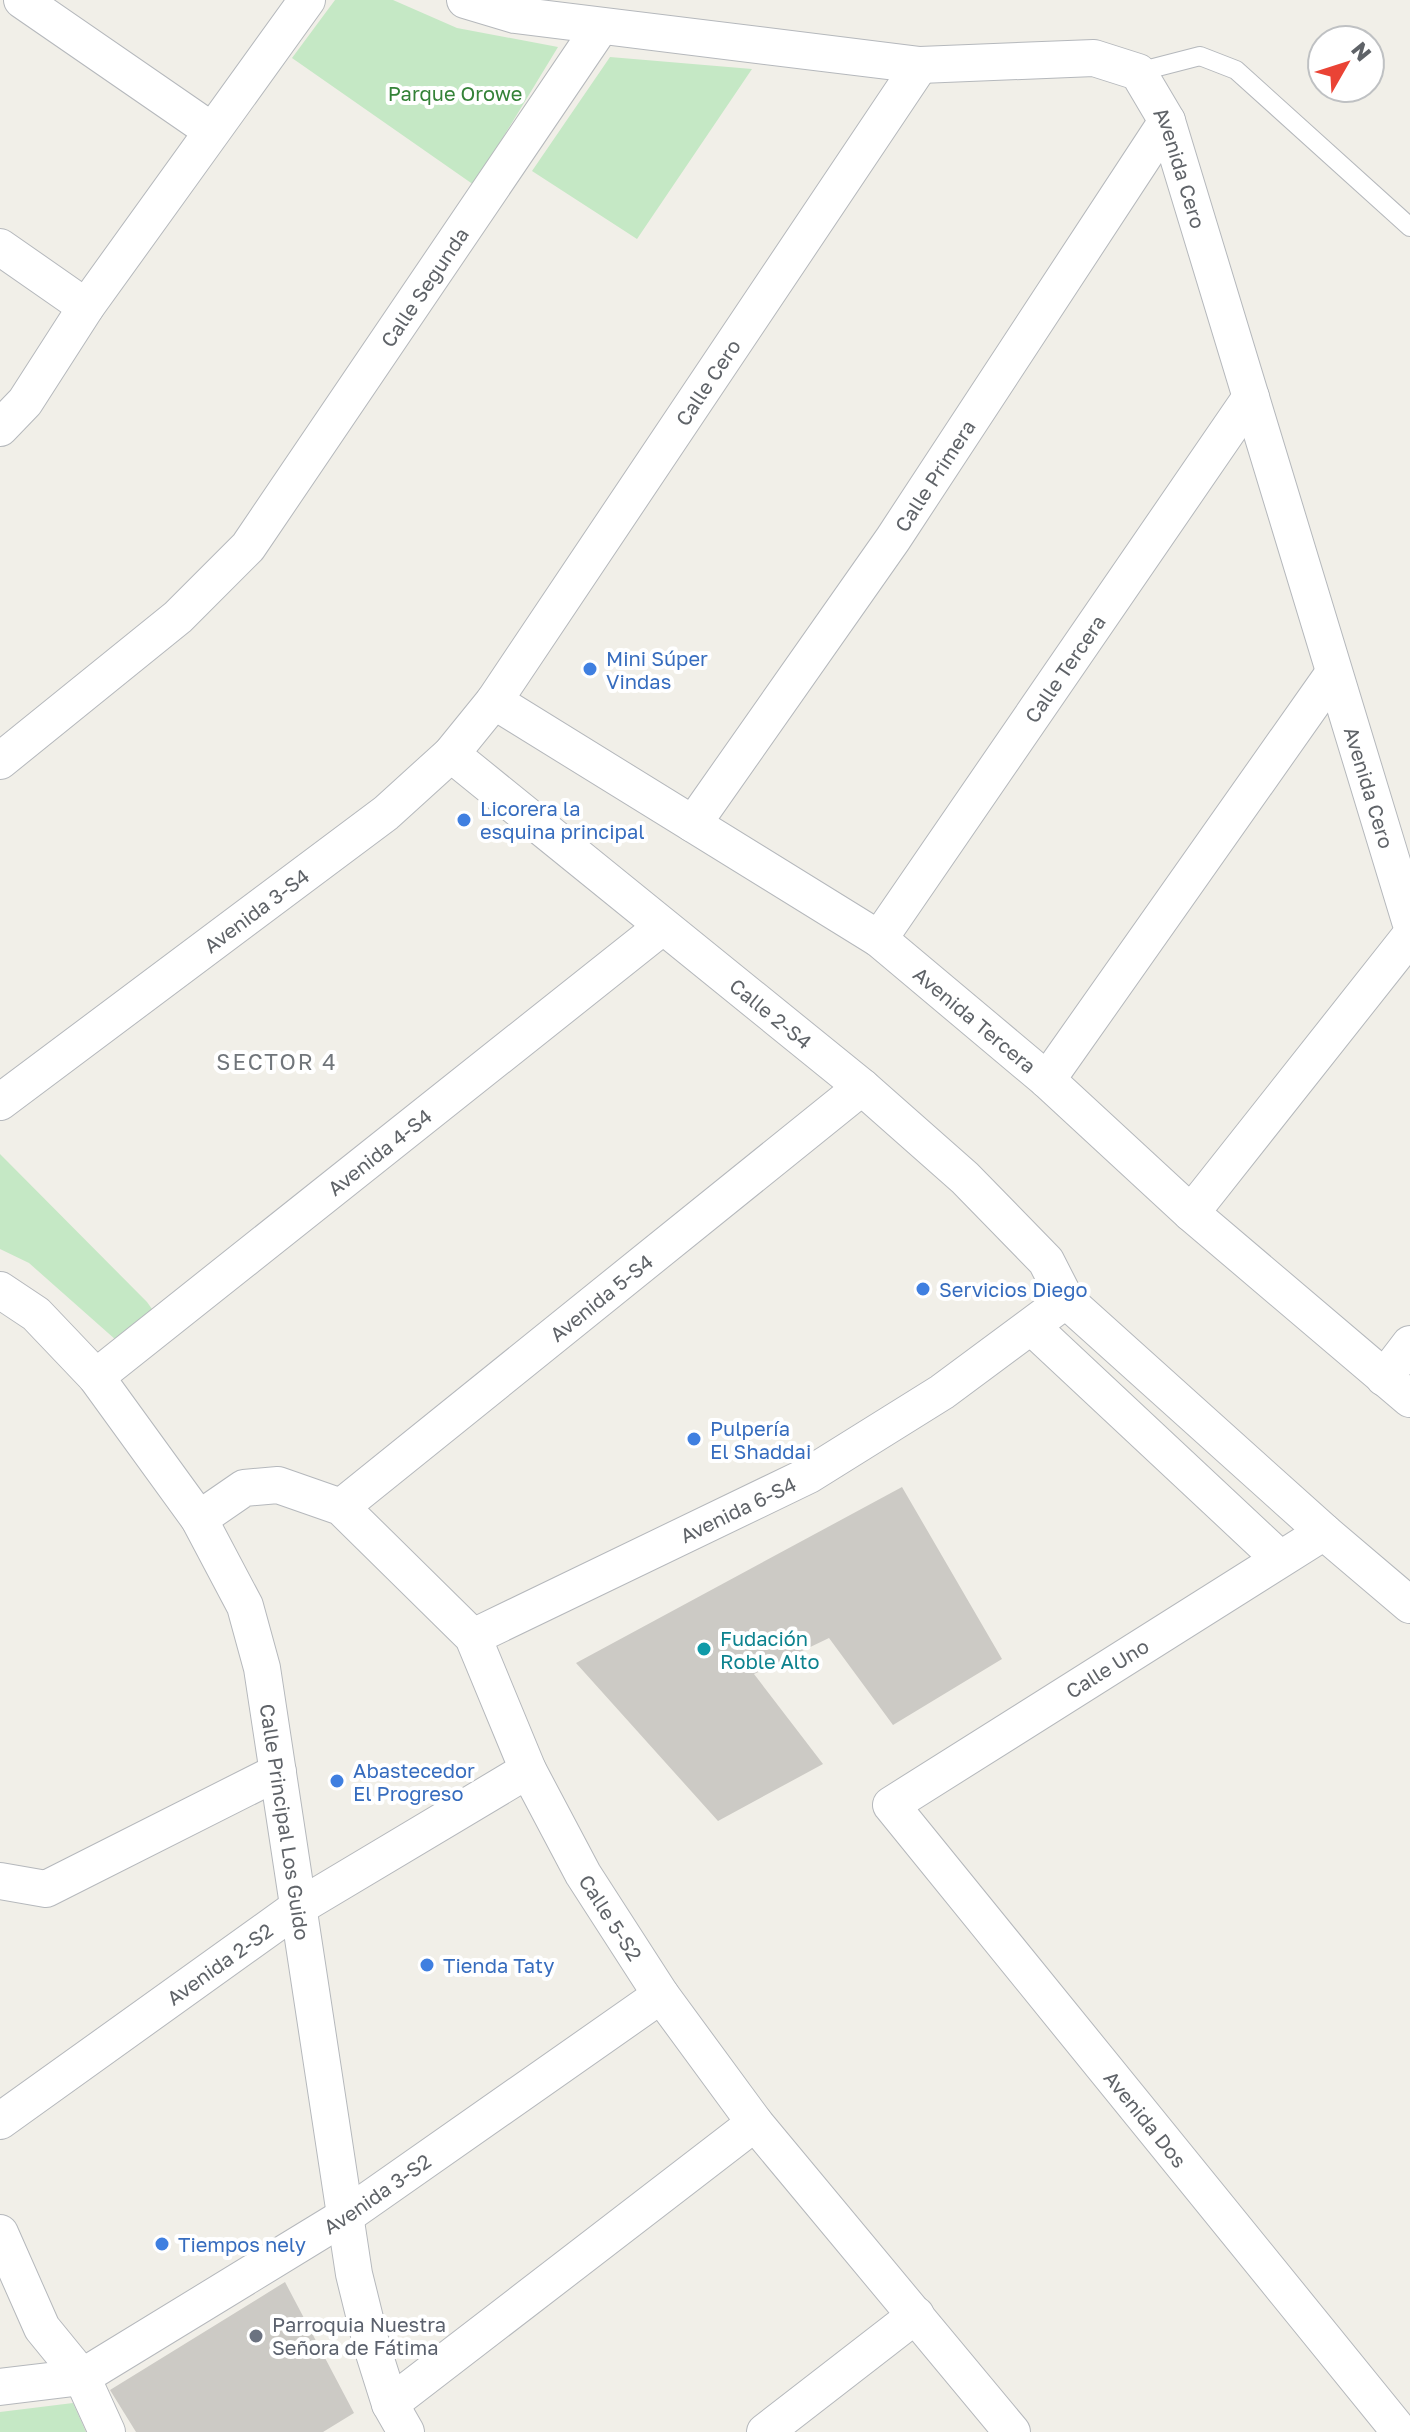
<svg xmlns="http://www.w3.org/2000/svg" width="1410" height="2432" viewBox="0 0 1410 2432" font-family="'Golos Text',sans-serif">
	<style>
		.green { fill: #c5e8c5 }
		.building { fill: #cccac5 }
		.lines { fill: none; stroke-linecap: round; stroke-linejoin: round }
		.lane-casing { stroke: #b5b8bc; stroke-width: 20 }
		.street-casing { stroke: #b5b8bc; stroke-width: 38 }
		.lane { stroke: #fff; stroke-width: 18 }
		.street { stroke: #fff; stroke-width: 36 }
		.shop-dot { fill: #3f7fe0; stroke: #fff; stroke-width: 3 }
		.culture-dot { fill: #0f9aa8; stroke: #fff; stroke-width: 3 }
		.worship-dot { fill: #6b7280; stroke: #fff; stroke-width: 3 }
		.labels { text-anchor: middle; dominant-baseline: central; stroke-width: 8; stroke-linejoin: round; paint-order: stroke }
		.park-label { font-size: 20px; fill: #348238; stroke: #fff }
		.street-label { font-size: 20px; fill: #5f6368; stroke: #fff }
		.shop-label { font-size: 20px; fill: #366cbe; stroke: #fff; text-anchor: start }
		.culture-label { font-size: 20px; fill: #0d838f; stroke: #fff; text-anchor: start }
		.worship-label { font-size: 20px; fill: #5b616d; stroke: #fff; text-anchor: start }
		.neighbourhood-label { font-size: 22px; letter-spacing: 2px; fill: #70757a; stroke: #fff }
	</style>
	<rect width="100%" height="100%" fill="#f1efe8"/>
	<path class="green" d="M335,0H393L457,28L558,47L474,185L292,58Z
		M610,57L752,69L637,239L532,171Z
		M0,1154L147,1302L157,1316L125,1348L29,1263L0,1249Z
		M73,2403L86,2432H0V2412Z"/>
	<path class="building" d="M902,1487L1002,1659L893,1725L829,1638L754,1674L823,1764L718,1821L576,1663Z
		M285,2282L354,2413L323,2432H136L110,2390Z"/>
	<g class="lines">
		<defs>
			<path id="lane" d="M1138,72L1200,56L1236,70L1410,227"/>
			<g id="street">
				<path d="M22,0L212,131"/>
				<path id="s1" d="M465,0L515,15L920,65L1094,58L1138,72L1167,121L1410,921"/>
				<path d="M0,247L86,307"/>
				<path d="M0,428L25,402L86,307L307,0"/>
				<path id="s2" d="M494,701L879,939L1047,1080L1191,1213L1410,1399"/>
				<path id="s3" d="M451,754L862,1087L965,1178L1046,1261L1066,1300L1324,1532L1410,1605"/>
				<path id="s4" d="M0,761L178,617L248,547L601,26"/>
				<path id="s5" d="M693,824L893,539L1167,121"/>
				<path id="s6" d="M879,939L1251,397"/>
				<path d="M1047,1080L1333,674"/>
				<path id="s7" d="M0,1102L386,813L451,754L494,701L920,65"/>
				<path d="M1191,1213L1410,936"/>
				<path id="s8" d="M0,1290L36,1314L96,1377L199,1519L245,1606L262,1668L354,2274L372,2347L390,2404L406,2432"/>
				<path d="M1032,1327L1280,1559"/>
				<path id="s9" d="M96,1377L662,927"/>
				<path d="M1384,1378L1410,1344"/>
				<path id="s10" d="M341,1507L862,1087"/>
				<path id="s11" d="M199,1519L244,1488L278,1485L341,1507L473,1637L528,1770L583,1874L661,1995L755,2123L1012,2432"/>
				<path id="s12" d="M1324,1532L891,1805L1400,2432"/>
				<path id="s13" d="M473,1637L809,1475L942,1392L1066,1300"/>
				<path d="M0,1881L46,1889L278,1772"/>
				<path id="s14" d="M0,2121L297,1908L528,1770"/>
				<path d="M0,2233L42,2328L82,2377L107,2432"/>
				<path id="s15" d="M0,2387L82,2377L347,2215L661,1995"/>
				<path d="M390,2404L755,2123"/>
				<path d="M765,2432L916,2315"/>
			</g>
		</defs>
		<use href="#lane" class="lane-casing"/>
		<use href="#street" class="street-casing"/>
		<use href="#lane" class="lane"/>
		<use href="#street" class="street"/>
	</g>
	<g class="shop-dot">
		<circle cx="590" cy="669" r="8"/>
		<circle cx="464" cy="820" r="8"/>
		<circle cx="923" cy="1289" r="8"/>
		<circle cx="694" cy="1439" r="8"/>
		<circle cx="337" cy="1781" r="8"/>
		<circle cx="427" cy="1965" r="8"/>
		<circle cx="162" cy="2244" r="8"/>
	</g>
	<circle class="culture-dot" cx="704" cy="1649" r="8"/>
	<circle class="worship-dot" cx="256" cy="2336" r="8"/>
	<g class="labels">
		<g class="park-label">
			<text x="455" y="93">Parque Orowe</text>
		</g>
		<g class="street-label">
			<text stroke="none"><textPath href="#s1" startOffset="786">Avenida Cero</textPath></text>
			<text stroke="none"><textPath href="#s4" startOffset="642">Calle Segunda</textPath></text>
			<text stroke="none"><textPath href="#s7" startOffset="1022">Calle Cero</textPath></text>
			<text stroke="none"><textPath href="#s5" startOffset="424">Calle Primera</textPath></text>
			<text stroke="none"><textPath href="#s6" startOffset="328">Calle Tercera</textPath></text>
			<text stroke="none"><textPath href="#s1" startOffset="1434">Avenida Cero</textPath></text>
			<text stroke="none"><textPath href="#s7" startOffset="320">Avenida 3-S4</textPath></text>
			<text stroke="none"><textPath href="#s3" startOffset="412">Calle 2-S4</textPath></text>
			<text stroke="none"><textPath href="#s2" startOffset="578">Avenida Tercera</textPath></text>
			<text stroke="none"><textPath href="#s9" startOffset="362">Avenida 4-S4</textPath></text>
			<text stroke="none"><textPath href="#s10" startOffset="334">Avenida 5-S4</textPath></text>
			<text stroke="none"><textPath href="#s13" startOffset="294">Avenida 6-S4</textPath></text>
			<text transform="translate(1107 1668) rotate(-32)">Calle Uno</text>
			<text stroke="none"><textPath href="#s8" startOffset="624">Calle Principal Los Guido</textPath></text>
			<text stroke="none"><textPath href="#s11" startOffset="654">Calle 5-S2</textPath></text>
			<text stroke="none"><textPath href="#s14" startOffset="270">Avenida 2-S2</textPath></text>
			<text stroke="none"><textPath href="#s12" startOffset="916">Avenida Dos</textPath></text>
			<text stroke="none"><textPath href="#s15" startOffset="430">Avenida 3-S2</textPath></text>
		</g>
		<g class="shop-label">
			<text x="606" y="658">Mini Súper<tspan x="606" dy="23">Vindas</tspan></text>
			<text x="480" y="808">Licorera la<tspan x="480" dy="23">esquina principal</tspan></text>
			<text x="939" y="1289">Servicios Diego</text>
			<text x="710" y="1428">Pulpería<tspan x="710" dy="23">El Shaddai</tspan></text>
			<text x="353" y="1770">Abastecedor<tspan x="353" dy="23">El Progreso</tspan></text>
			<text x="443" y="1965">Tienda Taty</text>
			<text x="178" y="2244">Tiempos nely</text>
		</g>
		<g class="culture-label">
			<text x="720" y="1638">Fudación<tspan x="720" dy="23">Roble Alto</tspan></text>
		</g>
		<g class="worship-label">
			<text x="272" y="2324">Parroquia Nuestra<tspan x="272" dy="23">Señora de Fátima</tspan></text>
		</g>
		<g class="neighbourhood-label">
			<text x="277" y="1061">SECTOR 4</text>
		</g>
	</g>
	<g transform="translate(1346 64) rotate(51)"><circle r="38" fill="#ffffff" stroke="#bfc1c3" stroke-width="2"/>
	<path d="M0-6L14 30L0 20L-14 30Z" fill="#ea4335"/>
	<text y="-12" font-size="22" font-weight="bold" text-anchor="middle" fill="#5f6368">N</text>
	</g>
</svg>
